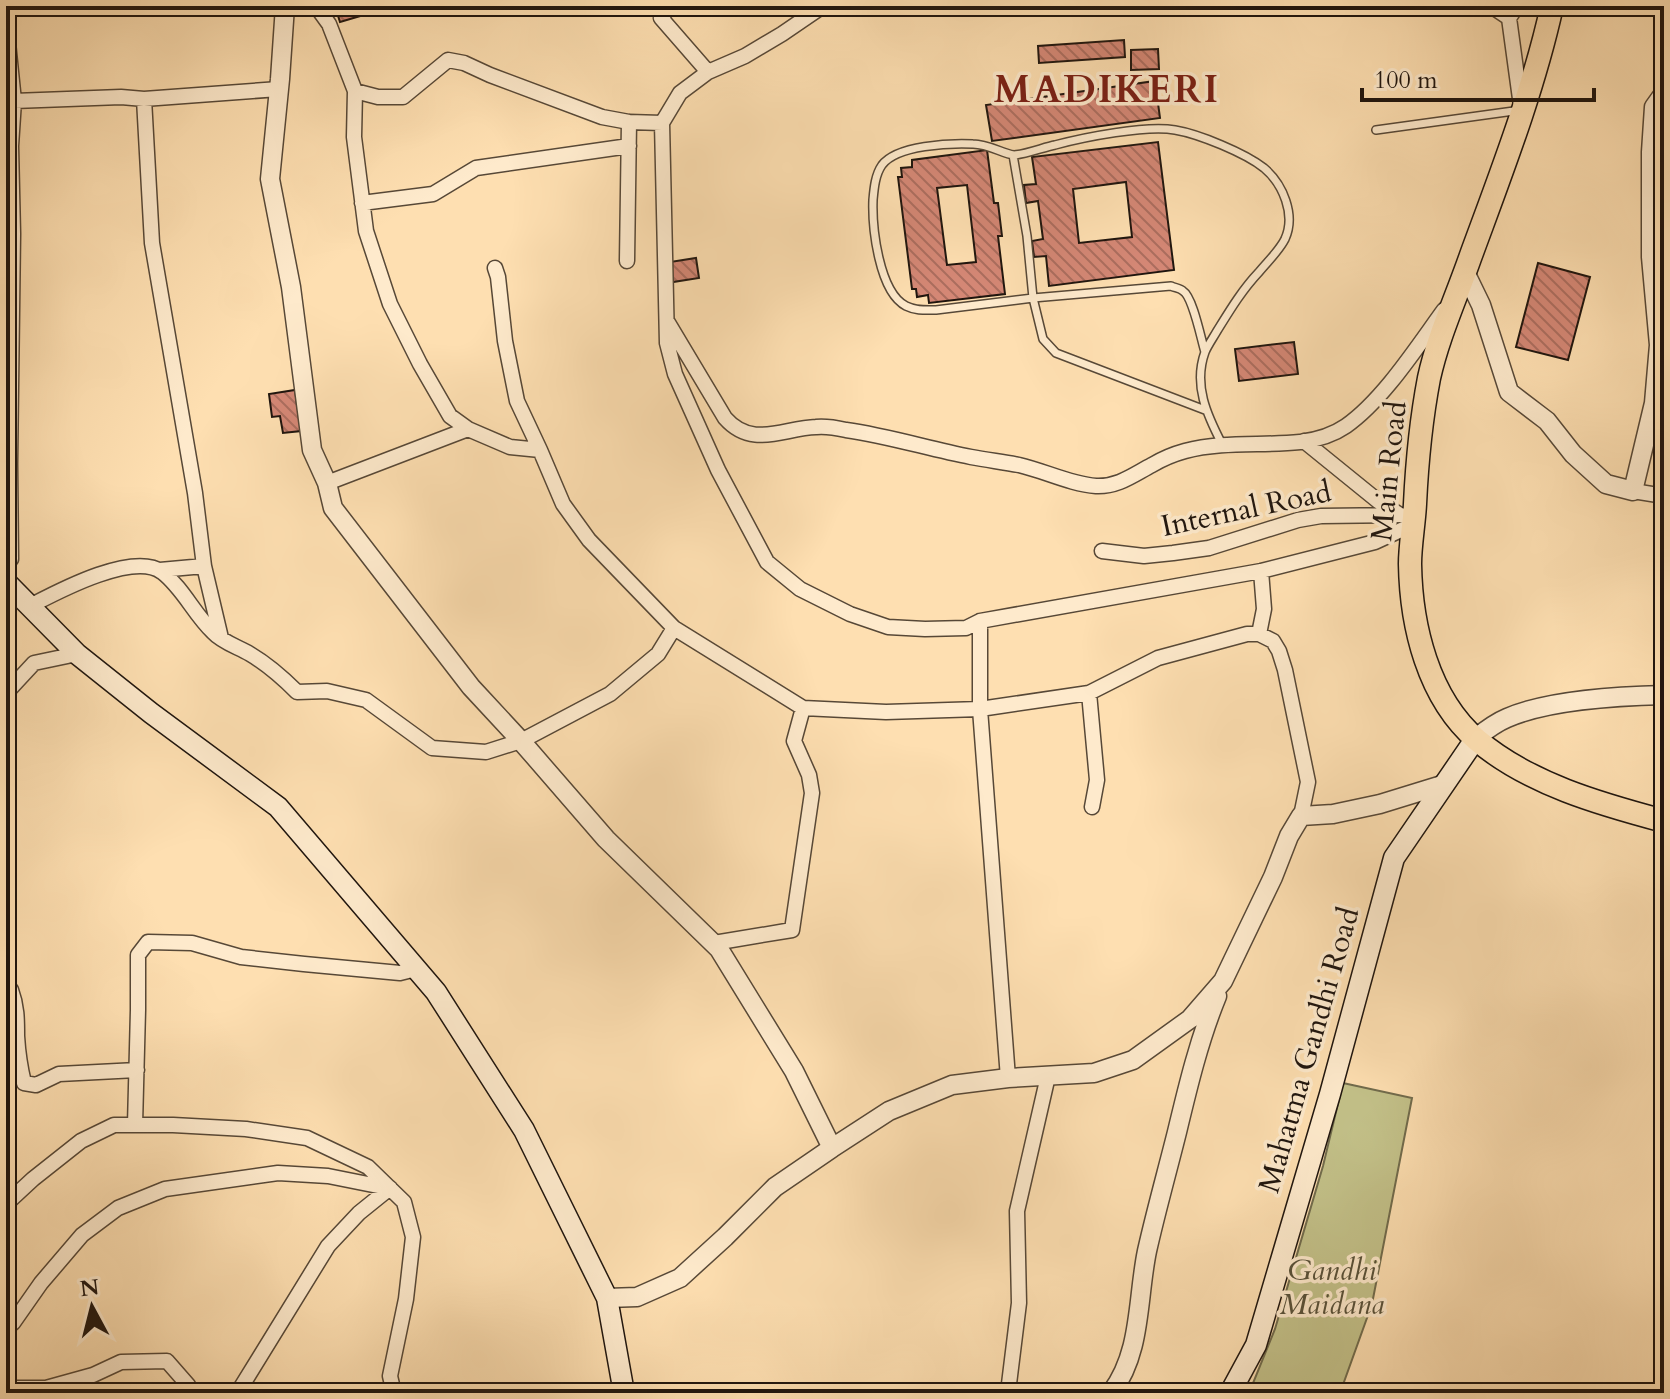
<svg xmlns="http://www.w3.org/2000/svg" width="1670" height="1399" viewBox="0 0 1670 1399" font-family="Cardo,serif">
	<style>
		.green { fill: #c3c189; stroke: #716b4c; stroke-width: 2 }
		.building { fill: url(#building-back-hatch); stroke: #1f150e; stroke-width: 2; fill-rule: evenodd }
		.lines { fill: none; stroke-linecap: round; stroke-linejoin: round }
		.service-casing { stroke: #574837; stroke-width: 10 }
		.minor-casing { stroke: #574837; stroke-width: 17 }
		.tertiary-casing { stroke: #574837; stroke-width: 21 }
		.secondary-casing { stroke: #1f150e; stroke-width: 23 }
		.primary-casing { stroke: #1f150e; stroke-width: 25 }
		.service { stroke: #feeacc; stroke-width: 7 }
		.minor { stroke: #feeacc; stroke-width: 14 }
		.tertiary { stroke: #feeacc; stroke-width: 18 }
		.secondary { stroke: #feeacc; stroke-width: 20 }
		.primary { stroke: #fedfb1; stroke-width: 22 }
		.labels { text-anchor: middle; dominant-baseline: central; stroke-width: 7; stroke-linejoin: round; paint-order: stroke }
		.street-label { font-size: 30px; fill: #1f150e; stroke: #feeacc }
		.park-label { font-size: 30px; font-style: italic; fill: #585139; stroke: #feeacc }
		.district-label { font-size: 38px; font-weight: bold; letter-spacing: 2px; fill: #7a1f14; stroke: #feeacc }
	</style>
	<defs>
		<pattern id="building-back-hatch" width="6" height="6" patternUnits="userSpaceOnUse" patternTransform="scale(2)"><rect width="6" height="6" fill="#d48775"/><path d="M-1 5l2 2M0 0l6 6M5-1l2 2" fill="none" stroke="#ab6d5e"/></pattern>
	</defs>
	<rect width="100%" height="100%" fill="#fedfb1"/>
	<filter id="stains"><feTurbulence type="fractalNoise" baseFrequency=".0025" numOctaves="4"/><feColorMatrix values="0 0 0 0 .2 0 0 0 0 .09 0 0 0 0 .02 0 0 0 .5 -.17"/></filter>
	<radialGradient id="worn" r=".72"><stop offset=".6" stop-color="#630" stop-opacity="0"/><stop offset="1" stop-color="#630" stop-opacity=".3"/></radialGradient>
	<path class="green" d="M1343,1083L1412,1098L1372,1304L1340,1393H1249L1275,1329L1323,1166Z"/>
	<path class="building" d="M335,6H383L384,9L340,22Z
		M1124,40L1125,57L1039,63L1038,46Z
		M1158,49L1159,69L1131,70V50Z
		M1155,81L1160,118L992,141L986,105Z
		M1158,142L1174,270L1049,286L1046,256L1034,257L1032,241L1043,239L1038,201L1026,203L1024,185L1036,184L1032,157ZM1126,182L1132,237L1079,243L1073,189Z
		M987,150L994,203H998L1002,236H998L1005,294L929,303L928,295L917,297L916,289H912L898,177H902L901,168L912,167V160ZM967,185L976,262L947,265L937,188Z
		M696,258L699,278L673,282L670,262Z
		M1538,263L1590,277L1568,360L1516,347Z
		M1294,342L1298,374L1239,381L1235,349Z
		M295,390L301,431L283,433L280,416L272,417L269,394Z"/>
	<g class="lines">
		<defs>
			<path id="service" d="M1376,130L1521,110
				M1013,155L1027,236L1033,298L1171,286C1175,288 1180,288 1183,291C1193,297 1201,339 1205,352
				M1205,410L1056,353L1043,339L1033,298L936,310C926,310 916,311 906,306C879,292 872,228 873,200C874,189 875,175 882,165C897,145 950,143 973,144C989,144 1003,154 1014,155C1023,155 1045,147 1055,145C1085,137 1146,125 1175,130C1199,134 1245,153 1264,168C1283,184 1296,215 1285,239C1279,251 1268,261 1259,272C1242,290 1230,310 1217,331C1213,338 1208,345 1205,352C1193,385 1207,415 1222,444"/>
			<path id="minor" d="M316,6L329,24L355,91L354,137L366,231L390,304L420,364L450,416L468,429L510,447L540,450L563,504L589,540L674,628
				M670,6L661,18L708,72
				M823,6L782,34L745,56L708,72L680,93L662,123L667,343L675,374L718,470L767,562L800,589L850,614L888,627L925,629L966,628L980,621L1261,571L1375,542L1414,524
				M1491,6L1509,18
				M1517,6L1509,18L1521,106
				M6,23L14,101L11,146L13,234L10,464L11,559L6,563
				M355,91L378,97H403L448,60L464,63L490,75L602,117L629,122L662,123
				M144,99L152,243L195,493L204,566L160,570
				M14,101L121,97L144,99L279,89
				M362,203L433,194L476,168L629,146
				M627,261L629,122
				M495,268L498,277L505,341L517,401L540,450
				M667,321L725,418C752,449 783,428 816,427C826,426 837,428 846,430C889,436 929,449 971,457C987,460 1003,462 1019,465C1045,471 1070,484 1096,486C1118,487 1133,475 1152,465C1162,459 1174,454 1185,451C1223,441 1262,446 1300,442C1316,440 1333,435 1346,426C1383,400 1417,347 1444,310
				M1304,441L1378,501L1400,515
				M327,483L468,429
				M1633,491L1664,496
				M1102,551L1144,556L1173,553L1209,548L1298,520L1321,516L1401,515
				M204,566L221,638
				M30,606C57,592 133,551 162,572C183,588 194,614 213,632C222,642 238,647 250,654C267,664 283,678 297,692L327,691L366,700L432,748L486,752L521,741L610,694L658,654L674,628L803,708L886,712L980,709L1089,693L1158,658L1247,634H1259L1273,641L1279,651L1285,670L1308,782L1301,816
				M980,621V709L1008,1078
				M1259,634L1264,609L1261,571
				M1089,693L1097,780L1092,807
				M6,696L8,691L34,663L77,654
				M714,943L792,930L812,793L809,775L794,741L803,708
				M6,989L11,990C17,1006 17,1019 17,1036C18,1052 20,1067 24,1083L36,1085L59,1074L137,1070
				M135,1125L138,1010V955L148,942L192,943L241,957L304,964L400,973L416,969
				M6,1204L33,1179L81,1141L114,1125H173L246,1129L307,1138L368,1167L404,1202L413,1237L406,1299L390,1376L394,1393
				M6,1322L13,1323L41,1283L82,1235L118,1208L165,1189L278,1173L328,1176L388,1188
				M6,1388H46L93,1375L121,1362L167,1361L188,1385L191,1393
				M240,1389L328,1246L359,1213L390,1188
				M1008,1392L1019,1303L1017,1211L1048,1076"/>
			<path id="tertiary" d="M285,6L280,79L270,179L291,287L312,450L327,483L333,508L471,687L521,741L606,839L719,949L794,1071L832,1148
				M1465,272L1481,305L1509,392L1547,421L1573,454L1606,484L1633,491L1654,403L1659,345L1651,257V152L1654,107L1664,93
				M1476,738C1486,730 1495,723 1507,718C1548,700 1620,696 1664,695
				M607,1298L637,1297L680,1278L725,1237L775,1187L832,1148L889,1111L952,1085L1008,1078L1094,1073L1133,1060L1190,1019L1223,981L1273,877L1289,836L1301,816L1333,814L1380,804L1445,784
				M1111,1393C1142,1352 1137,1299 1147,1251C1156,1211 1167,1172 1177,1132C1188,1086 1199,1040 1217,996"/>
			<path id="secondary" d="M6,582L77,654L151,713L278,807L436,992L524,1130L607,1298L624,1393
				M1230,1393L1256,1345L1330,1094L1394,858L1476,738"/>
			<path id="primary" d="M1552,6C1533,92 1500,176 1470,258C1456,298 1438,337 1429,378C1421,420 1417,462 1415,504C1414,524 1410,545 1410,564C1411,626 1428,698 1477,740C1529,784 1600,804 1664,821"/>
		</defs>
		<use href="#service" class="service-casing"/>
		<use href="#minor" class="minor-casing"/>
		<use href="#tertiary" class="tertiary-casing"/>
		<use href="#secondary" class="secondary-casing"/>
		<use href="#primary" class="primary-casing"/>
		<use href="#service" class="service"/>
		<use href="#minor" class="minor"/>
		<use href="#tertiary" class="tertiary"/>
		<use href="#secondary" class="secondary"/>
		<use href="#primary" class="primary"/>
	</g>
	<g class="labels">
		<g class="street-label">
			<text transform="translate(1389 471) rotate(-84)">Main Road</text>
			<text transform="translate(1246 509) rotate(-12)">Internal Road</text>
			<text transform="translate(1309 1050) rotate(-74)">Mahatma Gandhi Road</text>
		</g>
		<g class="park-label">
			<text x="1332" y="1270">Gandhi<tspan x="1332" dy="34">Maidana</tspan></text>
		</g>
		<g class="district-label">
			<text x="1107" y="90">MADIKERI</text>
		</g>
	</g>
	<rect width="1670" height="1399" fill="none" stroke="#fedfb1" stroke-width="32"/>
	<rect x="8" y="8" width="1654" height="1383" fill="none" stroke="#1f150e" stroke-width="4"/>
	<rect x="16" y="16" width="1638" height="1367" fill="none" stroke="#1f150e" stroke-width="2"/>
	<g transform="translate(92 1307) rotate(353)" stroke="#feeacc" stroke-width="6" paint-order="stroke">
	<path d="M0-6L14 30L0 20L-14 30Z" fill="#1f150e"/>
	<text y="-12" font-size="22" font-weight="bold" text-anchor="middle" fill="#1f150e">N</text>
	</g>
	<path d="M1362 88v12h232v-12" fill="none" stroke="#1f150e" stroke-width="4"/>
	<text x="1374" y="88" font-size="24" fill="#1f150e" stroke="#feeacc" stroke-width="6" paint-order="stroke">100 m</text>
	<rect width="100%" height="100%" filter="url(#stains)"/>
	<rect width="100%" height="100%" fill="url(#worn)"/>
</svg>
